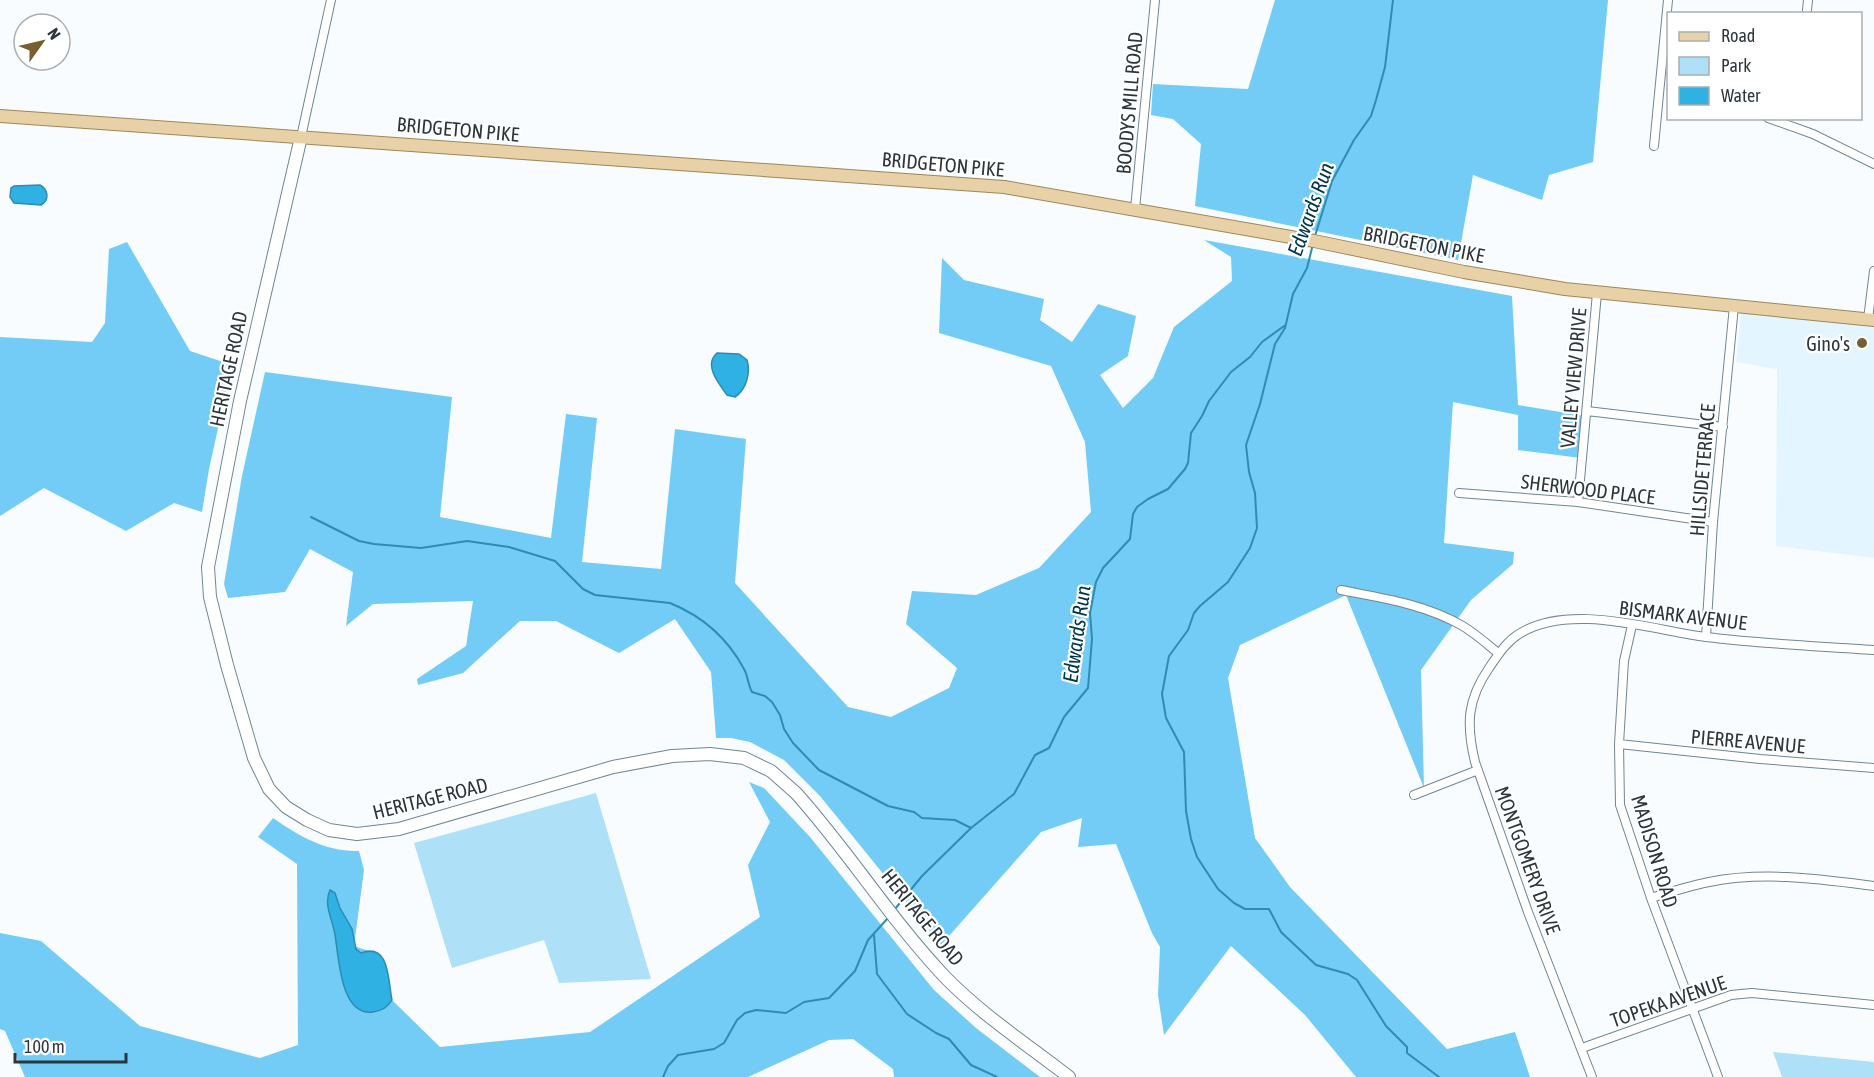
<svg xmlns="http://www.w3.org/2000/svg" width="1874" height="1077" viewBox="0 0 1874 1077" font-family="'Asap Condensed',sans-serif">
	<style>
		.built { fill: #e3f5ff }
		.green { fill: #aee0f8 }
		.forest { fill: #72ccf5 }
		.water { fill: #2fb1e3; stroke: #2e8cb0; stroke-width: 1.5 }
		.lines { fill: none; stroke-linecap: round; stroke-linejoin: round }
		.stream { stroke: #2e8cb0; stroke-width: 2 }
		.street-casing { stroke: #718690; stroke-width: 10 }
		.secondary-casing { stroke: #718690; stroke-width: 14 }
		.primary-casing { stroke: #9c875a; stroke-width: 14 }
		.street { stroke: #fff; stroke-width: 8 }
		.secondary { stroke: #fff; stroke-width: 12 }
		.primary { stroke: #e8d1a6; stroke-width: 12 }
		.poi-dot { fill: #775f2f; stroke: #fff; stroke-width: 2 }
		.labels { text-anchor: middle; dominant-baseline: central; stroke-width: 4.5; stroke-linejoin: round; paint-order: stroke }
		.street-label { font-size: 20px; fill: #2d363a; stroke: #fff }
		.poi-label { font-size: 20px; fill: #2d363a; stroke: #fff; text-anchor: end }
		.water-label { font-size: 21px; font-style: italic; fill: #00374c; stroke: #fff }
	</style>
	<rect width="100%" height="100%" fill="#f8fcff"/>
	<path class="built" d="M1741,312L1874,327V558L1776,546L1777,369L1736,362Z"/>
	<path class="green" d="M596,793L651,979L559,983L544,940L452,968L414,843Z
		M1773,1052L1874,1062V1077H1782Z"/>
	<path class="forest" d="M1275,0H1608L1593,162L1549,175L1542,200L1473,175L1458,260L1195,206L1201,144L1173,119L1151,115L1153,84L1248,89Z
		M1204,240L1512,296L1518,405L1585,416L1581,458L1518,450V415L1453,402L1444,543L1514,552L1513,564L1471,600L1421,670L1424,788L1346,595L1240,645L1228,678L1255,838L1290,887L1447,1049L1515,1032L1530,1077H1356L1305,1015L1231,946L1164,1035L1158,995L1160,947L1152,933L1116,844L1078,847L1082,818L1041,832L941,945L820,796L784,760L750,742L731,738H716L711,672L675,619L619,653L556,621H520L463,673L418,685L417,679L466,646L473,601L373,604L346,626L353,572L310,549L285,592L228,598L224,584L242,476L265,372L452,397L440,517L551,538L566,414L597,418L582,562L661,569L675,429L746,439L735,583L848,707L891,717L949,688L957,668L906,624L912,591L976,595L1039,568L1091,512L1085,442L1051,366L939,333L942,258L964,280L1044,299L1040,320L1072,342L1098,304L1136,316L1128,356L1100,375L1123,408L1153,378L1174,327L1232,281L1231,257Z
		M127,242L190,351L232,365L209,469L202,512L174,503L126,531L44,488L0,516V337L92,342L105,323L109,249Z
		M749,782L764,788L810,837L934,990L976,1028L1040,1077H894L893,1069L853,1039L829,1040L748,1077H25L5,1031L0,1029V933L41,941L140,1026L260,1058L298,1045L297,864L258,837L273,818C299,836 326,852 359,851L364,870L354,946L381,955L392,1000L440,1047L590,1032L760,917L748,865L770,822Z"/>
	<path class="water" d="M40,185C48,189 50,200 41,205L14,203L10,197L11,188L14,186Z
		M717,353L739,354L747,360C751,373 746,390 735,397L727,395C719,384 703,365 717,353Z
		M330,890L335,893L340,908L352,929L356,949L361,953C390,942 388,981 392,1000C388,1007 381,1011 373,1012C340,1016 339,957 335,935C333,920 323,905 330,890Z"/>
	<g class="lines">
		<path class="stream" d="M1315,236L1332,181L1354,140L1371,116L1376,100L1385,67L1393,0
			M1313,244L1307,268L1293,294L1285,328L1275,344L1260,404L1246,445L1249,472L1255,493L1257,528L1250,548L1228,582L1200,606L1194,613L1188,630L1169,656L1162,694L1166,718L1184,752L1186,811L1191,839L1197,857L1218,889L1234,903L1245,909H1269L1281,932L1316,965L1348,974L1357,980L1386,1026L1407,1047V1053L1439,1077
			M311,517L359,541L374,544L421,548L467,541L509,547L555,561L583,589L595,595L670,603C702,616 728,639 744,669C748,676 748,685 752,692L765,696L772,702L780,715L784,729L793,743L819,770L888,806L914,812L922,818L955,820L971,828
			M895,909L922,876L971,828L1014,794L1035,755L1049,748L1064,717L1088,688L1092,639L1090,613L1096,582L1103,568L1130,539L1133,514L1137,507L1148,499L1168,489L1185,469L1188,463L1191,433L1202,416L1209,401L1231,372L1250,357L1262,342L1284,326
			M874,935L877,974L907,1014L936,1033L949,1039L971,1065L997,1077
			M663,1077L668,1066L678,1055L714,1049L724,1043L737,1020L745,1013L756,1010L786,1013L804,1002L829,998L855,971L868,940L888,918"/>
		<defs>
			<path id="street" d="M1807,10L1808,0
				M1768,118L1813,134L1874,164
				M301,137L331,0
				M1654,146L1668,0
				M1135,209L1155,0
				M1868,319L1874,271
				M1587,411L1723,427
				M1459,493L1578,502L1713,522
				M1578,502L1597,293
				M1341,590C1382,598 1424,604 1461,625C1475,633 1487,644 1499,654
				M1632,625L1624,661L1619,744L1620,805L1651,898L1718,1077
				M1706,637L1713,522L1734,306
				M1619,744L1760,759L1874,768
				M1414,795L1478,770
				M1651,898C1670,892 1689,886 1709,882C1764,871 1819,879 1874,886
				M1582,1048L1731,995L1752,993L1874,1005
				M1592,1077L1528,912L1475,762C1466,724 1467,700 1489,668C1498,655 1506,642 1519,634C1569,602 1652,630 1706,637C1762,644 1818,646 1874,650"/>
			<path id="secondary" d="M301,137L240,401L208,567L210,597L227,665L254,758L269,789L286,807L307,820L329,830L357,834L399,829L613,767L672,756L710,754L744,758L771,771L796,793C849,852 891,920 945,977C982,1015 1028,1045 1069,1077"/>
			<path id="primary" d="M0,116L1004,187L1314,241L1464,272L1565,289L1874,320"/>
		</defs>
		<use href="#street" class="street-casing"/>
		<use href="#secondary" class="secondary-casing"/>
		<use href="#primary" class="primary-casing"/>
		<use href="#street" class="street"/>
		<use href="#secondary" class="secondary"/>
		<use href="#primary" class="primary"/>
	</g>
	<circle class="poi-dot" cx="1862" cy="343" r="6"/>
	<g class="labels">
		<g class="street-label">
			<text transform="translate(1129 103) rotate(-85)">BOODYS MILL ROAD</text>
			<text transform="translate(458 129) rotate(5)">BRIDGETON PIKE</text>
			<text transform="translate(943 164) rotate(5)">BRIDGETON PIKE</text>
			<text transform="translate(1424 244) rotate(11)">BRIDGETON PIKE</text>
			<text transform="translate(228 369) rotate(-78)">HERITAGE ROAD</text>
			<text transform="translate(1573 378) rotate(-85)">VALLEY VIEW DRIVE</text>
			<text transform="translate(1702 470) rotate(-85)">HILLSIDE TERRACE</text>
			<text transform="translate(1588 489) rotate(7)">SHERWOOD PLACE</text>
			<text transform="translate(1683 615) rotate(7)">BISMARK AVENUE</text>
			<text transform="translate(1748 741) rotate(5)">PIERRE AVENUE</text>
			<text transform="translate(430 798) rotate(-14)">HERITAGE ROAD</text>
			<text transform="translate(1655 851) rotate(73)">MADISON ROAD</text>
			<text transform="translate(1528 860) rotate(70)">MONTGOMERY DRIVE</text>
			<text transform="translate(923 917) rotate(51)">HERITAGE ROAD</text>
			<text transform="translate(1668 1001) rotate(-19)">TOPEKA AVENUE</text>
		</g>
		<g class="poi-label">
			<text x="1850" y="343">Gino's</text>
		</g>
		<g class="water-label">
			<text transform="translate(1310 209) rotate(-70)">Edwards Run</text>
			<text transform="translate(1076 634) rotate(-82)">Edwards Run</text>
		</g>
	</g>
	<rect x="1667" y="12" width="195" height="108" fill="#ffffff" stroke="#abafb0" stroke-width="1.5"/>
	<rect x="1679" y="32" width="30" height="9" fill="#e8d1a6" stroke="#abafb0" stroke-width="1.5"/>
	<text x="1721" y="42" font-size="18" fill="#2d363a">Road</text>
	<rect x="1679" y="57" width="30" height="18" fill="#aee0f8" stroke="#abafb0" stroke-width="1.5"/>
	<text x="1721" y="72" font-size="18" fill="#2d363a">Park</text>
	<rect x="1679" y="87" width="30" height="18" fill="#2fb1e3" stroke="#abafb0" stroke-width="1.5"/>
	<text x="1721" y="102" font-size="18" fill="#2d363a">Water</text>
	<g transform="translate(42 42) rotate(56)"><circle r="28" fill="#ffffff" stroke="#abafb0" stroke-width="1.5"/>
	<path d="M0-4.5L10 22L0 15L-10 22Z" fill="#775f2f"/>
	<text y="-9" font-size="16" font-weight="bold" text-anchor="middle" fill="#2d363a">N</text>
	</g>
	<path d="M15 1053v9h111v-9" fill="none" stroke="#2d363a" stroke-width="3"/>
	<text x="24" y="1053" font-size="18" fill="#2d363a" stroke="#ffffff" stroke-width="4.5" paint-order="stroke">100 m</text>
</svg>
